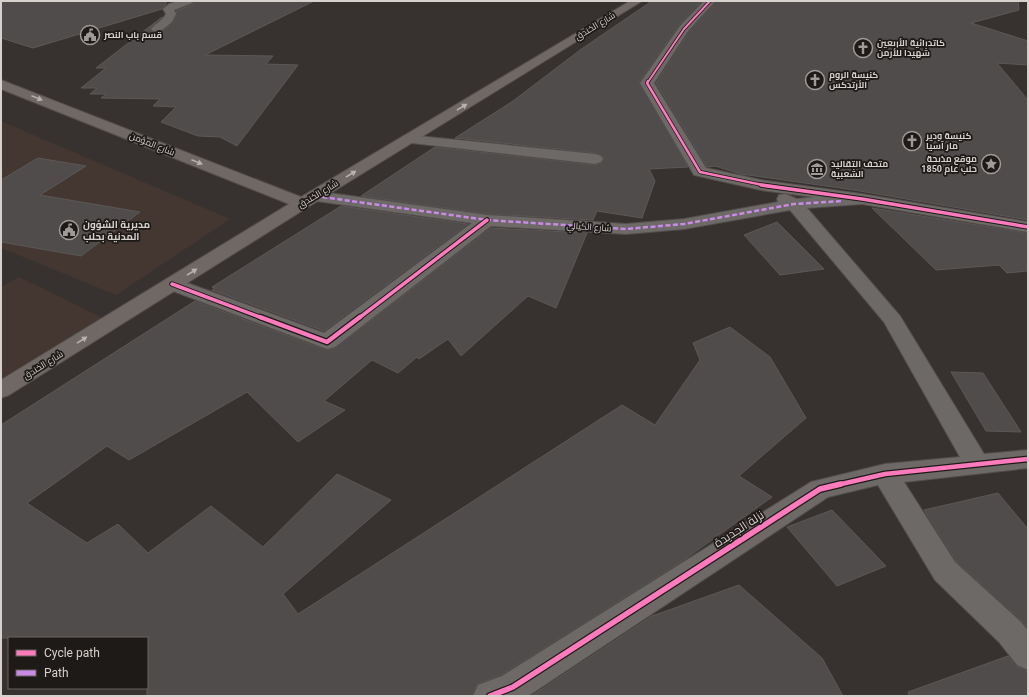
<svg xmlns="http://www.w3.org/2000/svg" width="1029" height="697" viewBox="0 0 1029 697" font-family="Roboto,Cairo,sans-serif">
	<style>
		.built { fill: #443630 }
		.building { fill: #504c4b; stroke: #5c5856 }
		.lines { fill: none; stroke-linecap: round; stroke-linejoin: round }
		.minor-casing { stroke: #534e4c; stroke-width: 2 }
		.major-casing { stroke: #534e4c; stroke-width: 2 }
		.minor { fill: #6d6967; fill-rule: evenodd }
		.major { fill: #6f6865; fill-rule: evenodd }
		.quiet { stroke: #ca8be6; stroke-width: 2.5; stroke-dasharray: 5 2.5; stroke-linecap: butt }
		.cycleway-far4-casing { stroke: #1e1a18; stroke-width: 3.5 }
		.cycleway-far3-casing { stroke: #1e1a18; stroke-width: 4 }
		.cycleway-far2-casing { stroke: #1e1a18; stroke-width: 5.5 }
		.cycleway-far1-casing { stroke: #1e1a18; stroke-width: 7 }
		.cycleway-casing { stroke: #1e1a18; stroke-width: 8 }
		.cycleway-far4 { stroke: #fd7abc; stroke-width: 2 }
		.cycleway-far3 { stroke: #fd7abc; stroke-width: 2.5 }
		.cycleway-far2 { stroke: #fd7abc; stroke-width: 3.5 }
		.cycleway-far1 { stroke: #fd7abc; stroke-width: 4.5 }
		.cycleway { stroke: #fd7abc; stroke-width: 5.5 }
		.oneway { fill: #b8b2ae }
		.labels { text-anchor: middle; dominant-baseline: central; stroke-width: 3.5; stroke-linejoin: round; paint-order: stroke }
		.far-street-label { font-size: 9px; fill: #d7d1ce; stroke: #1e1a18 }
		.far-poi-label { font-size: 9px; font-weight: bold; fill: #d7d1ce; stroke: #1e1a18; text-anchor: start }
		.poi-label { font-size: 10px; font-weight: bold; fill: #d7d1ce; stroke: #1e1a18; text-anchor: start }
		.near-street-label { font-size: 12px; fill: #d7d1ce; stroke: #1e1a18 }
	</style>
	<rect width="100%" height="100%" fill="#373230"/>
	<path class="built" d="M1,121L230,219L116,295L1,248Z
		M19,277L103,318L1,380V287Z"/>
	<path class="building" d="M1,1H166V4L162,9L33,48L1,38Z
		M194,1H314L205,55L273,56L266,64L298,65L237,146L220,137L198,136L161,122L176,107L153,106L160,99L101,98L106,94H90L97,88H81L106,68H96L162,17L150,28L152,32H162L173,23L177,15L176,11L193,4Z
		M652,1H702L679,25L639,82L688,167L649,169L655,181L642,218L597,211L593,220L487,214L361,196L435,147L595,165L601,163L604,158L601,155L595,153L455,138L513,101L580,50Z
		M716,1H1018L1019,10L971,23L1028,41V65L997,63L1028,100V220L854,190L741,174L715,166L707,167L656,83L689,32Z
		M38,158L86,166L40,195L140,212L81,256L1,242V180Z
		M341,206L468,224L324,331L212,290L215,288L212,287Z
		M872,208L1028,233V271L1007,273L999,265L936,270Z
		M777,222L824,269L780,275L744,235Z
		M491,228L587,233L556,308L528,296L461,356L448,339L419,359L417,357L398,373L372,360L324,401L345,410L298,442L247,392L129,460L107,446L27,503L87,543L118,524L148,553L211,506L263,547L337,474L391,500L283,594L298,614L622,405L655,425L700,360L693,343L730,327L770,357L806,418L739,476L772,497L681,562L501,675L477,684L472,696H147V638H1V425L195,301L326,350L335,348Z
		M951,372L983,373L1021,432L986,431Z
		M998,493L1028,529V629L1022,621L956,561L924,510Z
		M832,510L886,566L837,586L787,527Z
		M739,585L822,658L843,696H531L652,616Z
		M1008,656L1016,666L1028,671V696H909L908,692Z"/>
	<g class="lines">
		<defs>
			<path id="minor" d="M178,1H193L192,3L174,10L176,14L172,22L161,31H153L151,29C156,23 162,21 166,14L163,9L169,4Z
				M704,1H715L688,31L654,83L706,168L761,180L862,194L1028,222V232L862,204L807,208L900,316L984,454L1028,450V468L904,482L955,562L1021,622L1028,631V670L1017,665L999,642L935,580L878,485L828,497L528,696H473L478,685L502,676L811,482L885,464L960,457L884,322L790,210L684,229L626,234L491,226L335,347L327,349L165,288L162,284L165,280L172,278L179,280L324,333L472,223L309,200L307,196L309,192L315,191L487,215L626,224L684,219L778,202L777,199L779,195L785,194L797,199L814,197L761,190L694,175L640,83L680,26Z
				M408,135L595,154L601,156L603,159L601,162L595,164L403,142L401,139L403,136Z"/>
			<path id="major" d="M630,1H642L308,207L9,395L1,398V380L289,204L1,89V80L301,197Z"/>
		</defs>
		<use href="#minor" class="minor-casing"/>
		<use href="#major" class="major-casing"/>
		<use href="#minor" class="minor"/>
		<use href="#major" class="major"/>
		<path class="quiet" d="M315,196L487,220L626,229L684,224L794,204L843,201"/>
		<defs>
			<path id="cycleway-far4" d="M648,82L684,29L710,1"/>
			<path id="cycleway-far3" d="M648,81L647,83L700,172L768,186"/>
			<path id="cycleway-far2" d="M761,185L862,199L1028,227
				M172,284L262,318
				M359,318L487,220"/>
			<path id="cycleway-far1" d="M260,317L327,342L360,317
				M837,485L885,474L1028,459"/>
			<path id="cycleway" d="M490,696L513,687L820,489L841,484"/>
		</defs>
		<use href="#cycleway-far4" class="cycleway-far4-casing"/>
		<use href="#cycleway-far3" class="cycleway-far3-casing"/>
		<use href="#cycleway-far2" class="cycleway-far2-casing"/>
		<use href="#cycleway-far1" class="cycleway-far1-casing"/>
		<use href="#cycleway" class="cycleway-casing"/>
		<use href="#cycleway-far4" class="cycleway-far4"/>
		<use href="#cycleway-far3" class="cycleway-far3"/>
		<use href="#cycleway-far2" class="cycleway-far2"/>
		<use href="#cycleway-far1" class="cycleway-far1"/>
		<use href="#cycleway" class="cycleway"/>
	</g>
	<defs><path id="oneway-solid" d="M-6-.8H1V-3.2L6.5 0L1 3.2V.8H-6Z"/></defs>
	<g class="oneway">
		<use href="#oneway-solid" transform="translate(37 98) rotate(22)"/>
		<use href="#oneway-solid" transform="translate(462 107) rotate(-31)"/>
		<use href="#oneway-solid" transform="translate(197 162) rotate(22)"/>
		<use href="#oneway-solid" transform="translate(351 174) rotate(-31)"/>
		<use href="#oneway-solid" transform="translate(192 272) rotate(-32)"/>
		<use href="#oneway-solid" transform="translate(82 340) rotate(-32)"/>
	</g>
	<defs>
		<symbol id="civic-ring" viewBox="-11 -11 22 22"><circle r="9.5" fill="#1e1a18" stroke="#9f9997" stroke-width="1.5"/><path d="M-.6-6.5H3V-4.5H.6V-3L4-1V1h2V6H-6V1h2V-1L-.6-3ZM-1.2 2.5V6h2.4V2.5Z" fill="#9f9997"/></symbol>
		<symbol id="church-ring" viewBox="-11 -11 22 22"><circle r="9.5" fill="#1e1a18" stroke="#9f9997" stroke-width="1.5"/><path d="M-1.2-6h2.4v3.5h3.3v2.4h-3.3V6h-2.4V-.1h-3.3v-2.4h3.3Z" fill="#9f9997"/></symbol>
		<symbol id="sight-ring" viewBox="-11 -11 22 22"><circle r="9.5" fill="#1e1a18" stroke="#9f9997" stroke-width="1.5"/><path d="M0-6L1.8-2.2L6-1.7L2.9 1.2L3.7 5.4L0 3.3L-3.7 5.4L-2.9 1.2L-6-1.7L-1.8-2.2Z" fill="#9f9997"/></symbol>
		<symbol id="museum-ring" viewBox="-11 -11 22 22"><circle r="9.5" fill="#1e1a18" stroke="#9f9997" stroke-width="1.5"/><path d="M0-6L6-3V-2H-6V-3ZM-5-1h2V3h-2ZM-1-1h2V3h-2ZM3-1h2V3H3ZM-6 4H6V6H-6Z" fill="#9f9997"/></symbol>
	</defs>
	<g fill-rule="evenodd">
		<use href="#civic-ring" x="79" y="24" width="22" height="22"/>
		<use href="#church-ring" x="852" y="37" width="22" height="22"/>
		<use href="#church-ring" x="804" y="69" width="22" height="22"/>
		<use href="#church-ring" x="901" y="130" width="22" height="22"/>
		<use href="#sight-ring" x="980" y="153" width="22" height="22"/>
		<use href="#museum-ring" x="806" y="158" width="22" height="22"/>
		<use href="#civic-ring" x="58" y="219" width="22" height="22"/>
	</g>
	<g class="labels">
		<g class="far-street-label">
			<text transform="translate(595 26) rotate(-31)">شارع الخندق</text>
			<text transform="translate(152 144) rotate(22)">شارع المؤمن</text>
			<text transform="translate(318 194) rotate(-31)">شارع الخندق</text>
			<text transform="translate(589 227) rotate(4)">شارع الكيالي</text>
			<text transform="translate(43 365) rotate(-32)">شارع الخندق</text>
		</g>
		<g class="far-poi-label">
			<text x="104" y="35">قسم باب النصر</text>
			<text x="877" y="43">كاتدرائية الأربعين<tspan x="877" dy="10">شهيدا للأرمن</tspan></text>
			<text x="829" y="75">كنيسة الروم<tspan x="829" dy="10">الأرتدكس</tspan></text>
			<text x="926" y="136">كنيسة ودير<tspan x="926" dy="10">مار آسيا</tspan></text>
			<text x="977" y="159" text-anchor="end">موقع مذبحة<tspan x="977" dy="10">حلب عام 1850</tspan></text>
			<text x="831" y="164">متحف التقاليد<tspan x="831" dy="10">الشعبية</tspan></text>
		</g>
		<g class="poi-label">
			<text x="83" y="224">مديرية الشؤون<tspan x="83" dy="12">المدنية بحلب</tspan></text>
		</g>
		<g class="near-street-label">
			<text transform="translate(739 529) rotate(-33)">نزلة الجديدة</text>
		</g>
	</g>
	<rect width="1029" height="697" fill="none" stroke="#d7d1ce" stroke-width="4"/>
	<rect x="8" y="637" width="140" height="52" fill="#1e1a18" stroke="#686361"/>
	<rect x="16" y="650" width="20" height="6" fill="#fd7abc" stroke="#686361"/>
	<text x="44" y="657" font-size="12" fill="#d7d1ce">Cycle path</text>
	<rect x="16" y="670" width="20" height="6" fill="#ca8be6" stroke="#686361"/>
	<text x="44" y="677" font-size="12" fill="#d7d1ce">Path</text>
</svg>
